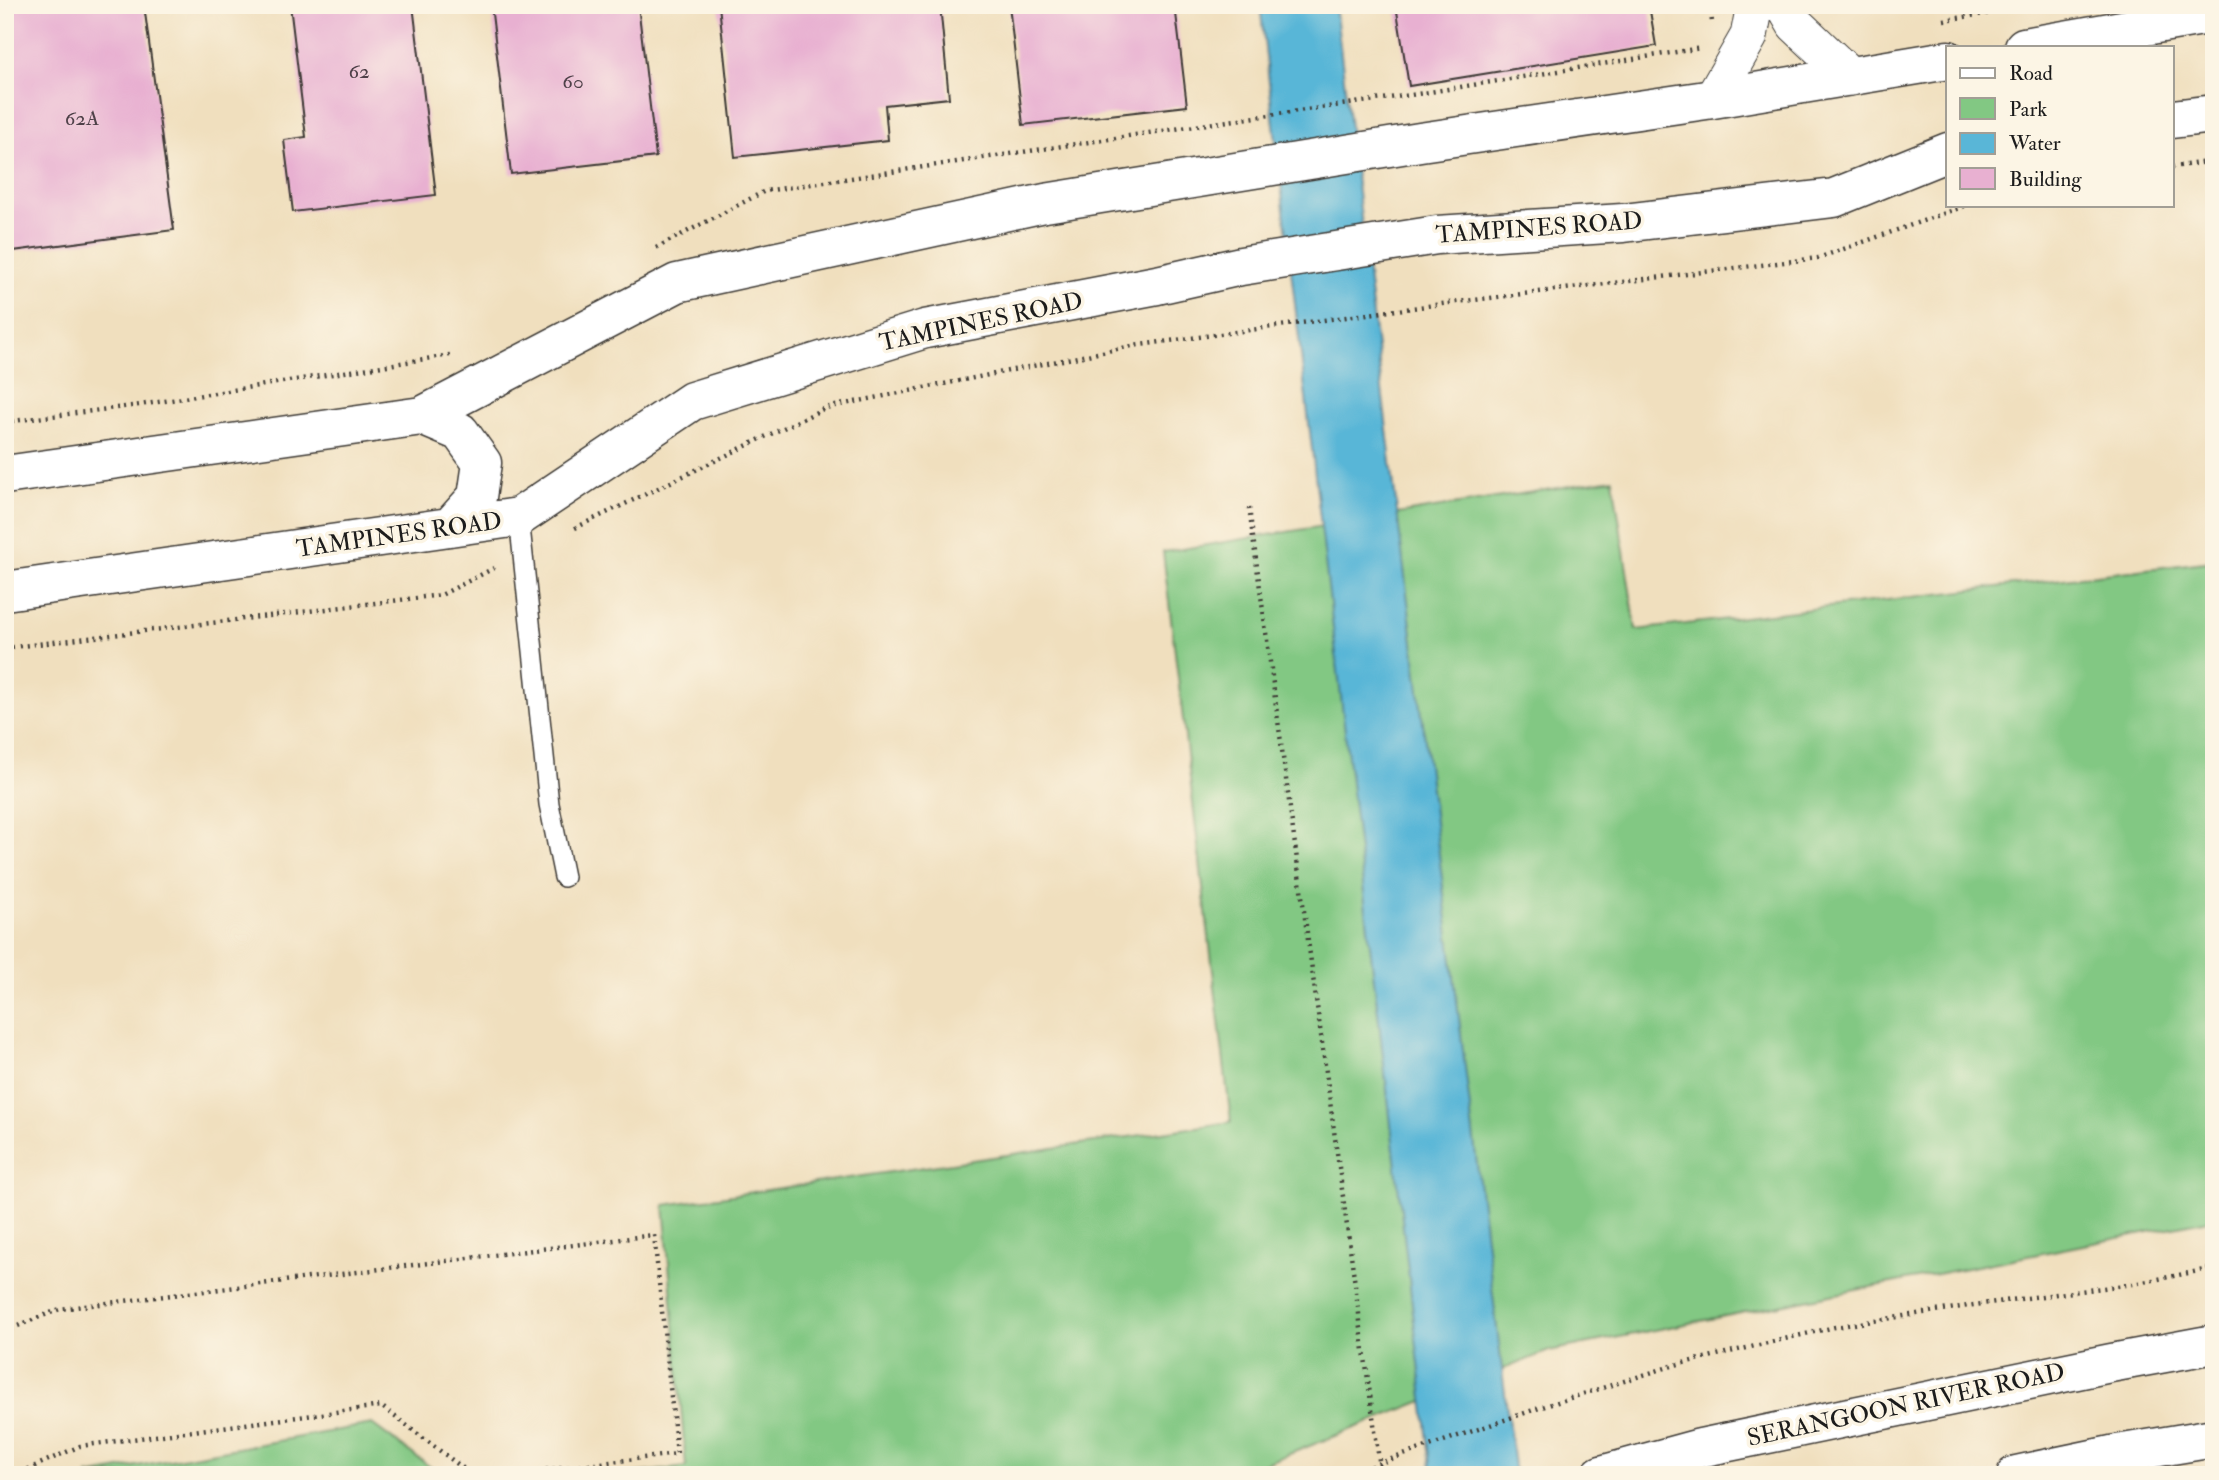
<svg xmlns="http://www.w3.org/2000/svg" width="2219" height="1480" viewBox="0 0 2219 1480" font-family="'IM FELL Double Pica',serif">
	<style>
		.green { fill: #82c883; stroke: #4f7250; stroke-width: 2 }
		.water { fill: #59b6d7; stroke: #3a697a; stroke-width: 2 }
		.building { fill: #e8b0d1 }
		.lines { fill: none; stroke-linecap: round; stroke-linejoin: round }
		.lane-casing { stroke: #3c3934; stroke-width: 22 }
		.street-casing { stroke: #3c3934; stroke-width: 39 }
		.secondary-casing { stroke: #3c3934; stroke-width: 41 }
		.primary-casing { stroke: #3c3934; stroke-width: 41 }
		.path { stroke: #3c3934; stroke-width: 4.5; stroke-dasharray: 2 5; stroke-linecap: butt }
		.lane { stroke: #fff; stroke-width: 19 }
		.street { stroke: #fff; stroke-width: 37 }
		.secondary { stroke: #fff; stroke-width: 38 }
		.primary { stroke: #fff; stroke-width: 38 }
		.labels { text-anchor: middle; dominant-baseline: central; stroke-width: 7; stroke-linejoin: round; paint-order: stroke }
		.number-label { font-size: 21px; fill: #4f4149 }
		.street-label { font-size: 24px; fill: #1c1c1c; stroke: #fcf5e5 }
	</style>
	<rect width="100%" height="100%" fill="#fcf5e5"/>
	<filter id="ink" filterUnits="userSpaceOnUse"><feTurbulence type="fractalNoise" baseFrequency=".0143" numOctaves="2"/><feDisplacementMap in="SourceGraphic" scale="14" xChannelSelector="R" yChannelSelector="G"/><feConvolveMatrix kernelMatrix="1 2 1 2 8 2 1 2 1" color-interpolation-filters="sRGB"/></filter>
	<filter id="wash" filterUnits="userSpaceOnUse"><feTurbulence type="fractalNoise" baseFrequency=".00686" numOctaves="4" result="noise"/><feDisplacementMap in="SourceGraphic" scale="28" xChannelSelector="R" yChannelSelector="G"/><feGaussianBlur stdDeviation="1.57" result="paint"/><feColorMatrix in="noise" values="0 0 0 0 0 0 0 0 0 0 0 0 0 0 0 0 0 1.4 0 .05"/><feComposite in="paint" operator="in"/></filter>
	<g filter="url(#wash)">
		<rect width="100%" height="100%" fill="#f0dfbe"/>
		<path class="green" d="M1613,479L1636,630L2214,561V1219L1549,1351L1236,1475H625L686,1467L664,1205L1231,1122L1163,552Z
			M372,1424L441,1475H87Z"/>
		<path class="water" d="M1260,5H1335L1515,1475H1432Z"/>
		<g id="blocks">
			<path class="building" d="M5,5H144L174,230L5,252Z
				M290,5H413L436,195L293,212L284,140L306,137Z
				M491,5H638L656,157L511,174Z
				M719,5H940L949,98L885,105L888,140L735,157Z
				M1009,5H1175L1187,106L1023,125Z
				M1396,5H1649L1656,46L1409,86Z"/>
		</g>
	</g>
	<g filter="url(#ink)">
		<use href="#blocks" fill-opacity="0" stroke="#3c3934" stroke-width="2"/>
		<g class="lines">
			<defs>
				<path id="lane" d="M519,517L549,804L564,877"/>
				<path id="street" d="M1784,5L1795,24L1851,77
					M1713,99L1749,36L1755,5"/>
				<path id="secondary" d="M1601,1475L1700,1448L2111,1363L2214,1344
					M2016,1475L2111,1455L2214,1438"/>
				<path id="primary" d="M2024,47L2214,14
					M2172,119L2214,114
					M422,416L460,432L482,463L477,497L450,527
					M5,475L422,416L677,283L1045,203L1420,142L1713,99L1948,60
					M5,591L519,517L692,401L925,329L1157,285L1241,266L1437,235L1623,223L1834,198L1948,152"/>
			</defs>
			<use href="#lane" class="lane-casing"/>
			<use href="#street" class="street-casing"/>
			<use href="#secondary" class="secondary-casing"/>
			<use href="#primary" class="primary-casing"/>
			<path class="path" d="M1710,5L1712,22
				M1944,20L2011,10
				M2172,167L2214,161
				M656,248L765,191L1228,121L1411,95L1701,48
				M5,422L140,405L450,355
				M1249,508L1381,1475
				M575,528L825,408L1132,346L1449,303L1818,258L1968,205
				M5,648L441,595L498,566
				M5,1331L60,1309L654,1235L677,1454L502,1475
				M15,1475L80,1446L381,1406L472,1475
				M1352,1475L1380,1463L1545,1406L1675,1365L1835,1327L1974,1305L2133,1284L2214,1268"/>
			<use href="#lane" class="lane"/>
			<use href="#street" class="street"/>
			<use href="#secondary" class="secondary"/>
			<use href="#primary" class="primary"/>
		</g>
	</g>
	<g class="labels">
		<g class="number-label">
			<text x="359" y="71">62</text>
			<text x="573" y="81">60</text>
			<text x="82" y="118">62A</text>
		</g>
		<g class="street-label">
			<text transform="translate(1539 228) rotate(-4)">TAMPINES ROAD</text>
			<text transform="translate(981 322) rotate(-12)">TAMPINES ROAD</text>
			<text transform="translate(399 535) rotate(-8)">TAMPINES ROAD</text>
			<text transform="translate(1906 1405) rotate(-12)">SERANGOON RIVER ROAD</text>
		</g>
	</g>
	<rect width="2219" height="1480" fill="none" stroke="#fcf5e5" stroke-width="28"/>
	<rect x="1946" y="46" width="228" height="161" fill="#fcf5e5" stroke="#a29e95" stroke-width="2"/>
	<rect x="1960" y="68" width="35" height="10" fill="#ffffff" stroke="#a29e95" stroke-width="2"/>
	<text x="2009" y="80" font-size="21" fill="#1c1c1c">Road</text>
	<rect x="1960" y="98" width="35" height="21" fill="#82c883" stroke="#a29e95" stroke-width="2"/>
	<text x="2009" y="116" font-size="21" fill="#1c1c1c">Park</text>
	<rect x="1960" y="133" width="35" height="21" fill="#59b6d7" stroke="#a29e95" stroke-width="2"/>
	<text x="2009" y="150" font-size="21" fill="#1c1c1c">Water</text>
	<rect x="1960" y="168" width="35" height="21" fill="#e8b0d1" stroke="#a29e95" stroke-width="2"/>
	<text x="2009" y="186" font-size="21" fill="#1c1c1c">Building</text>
</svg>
